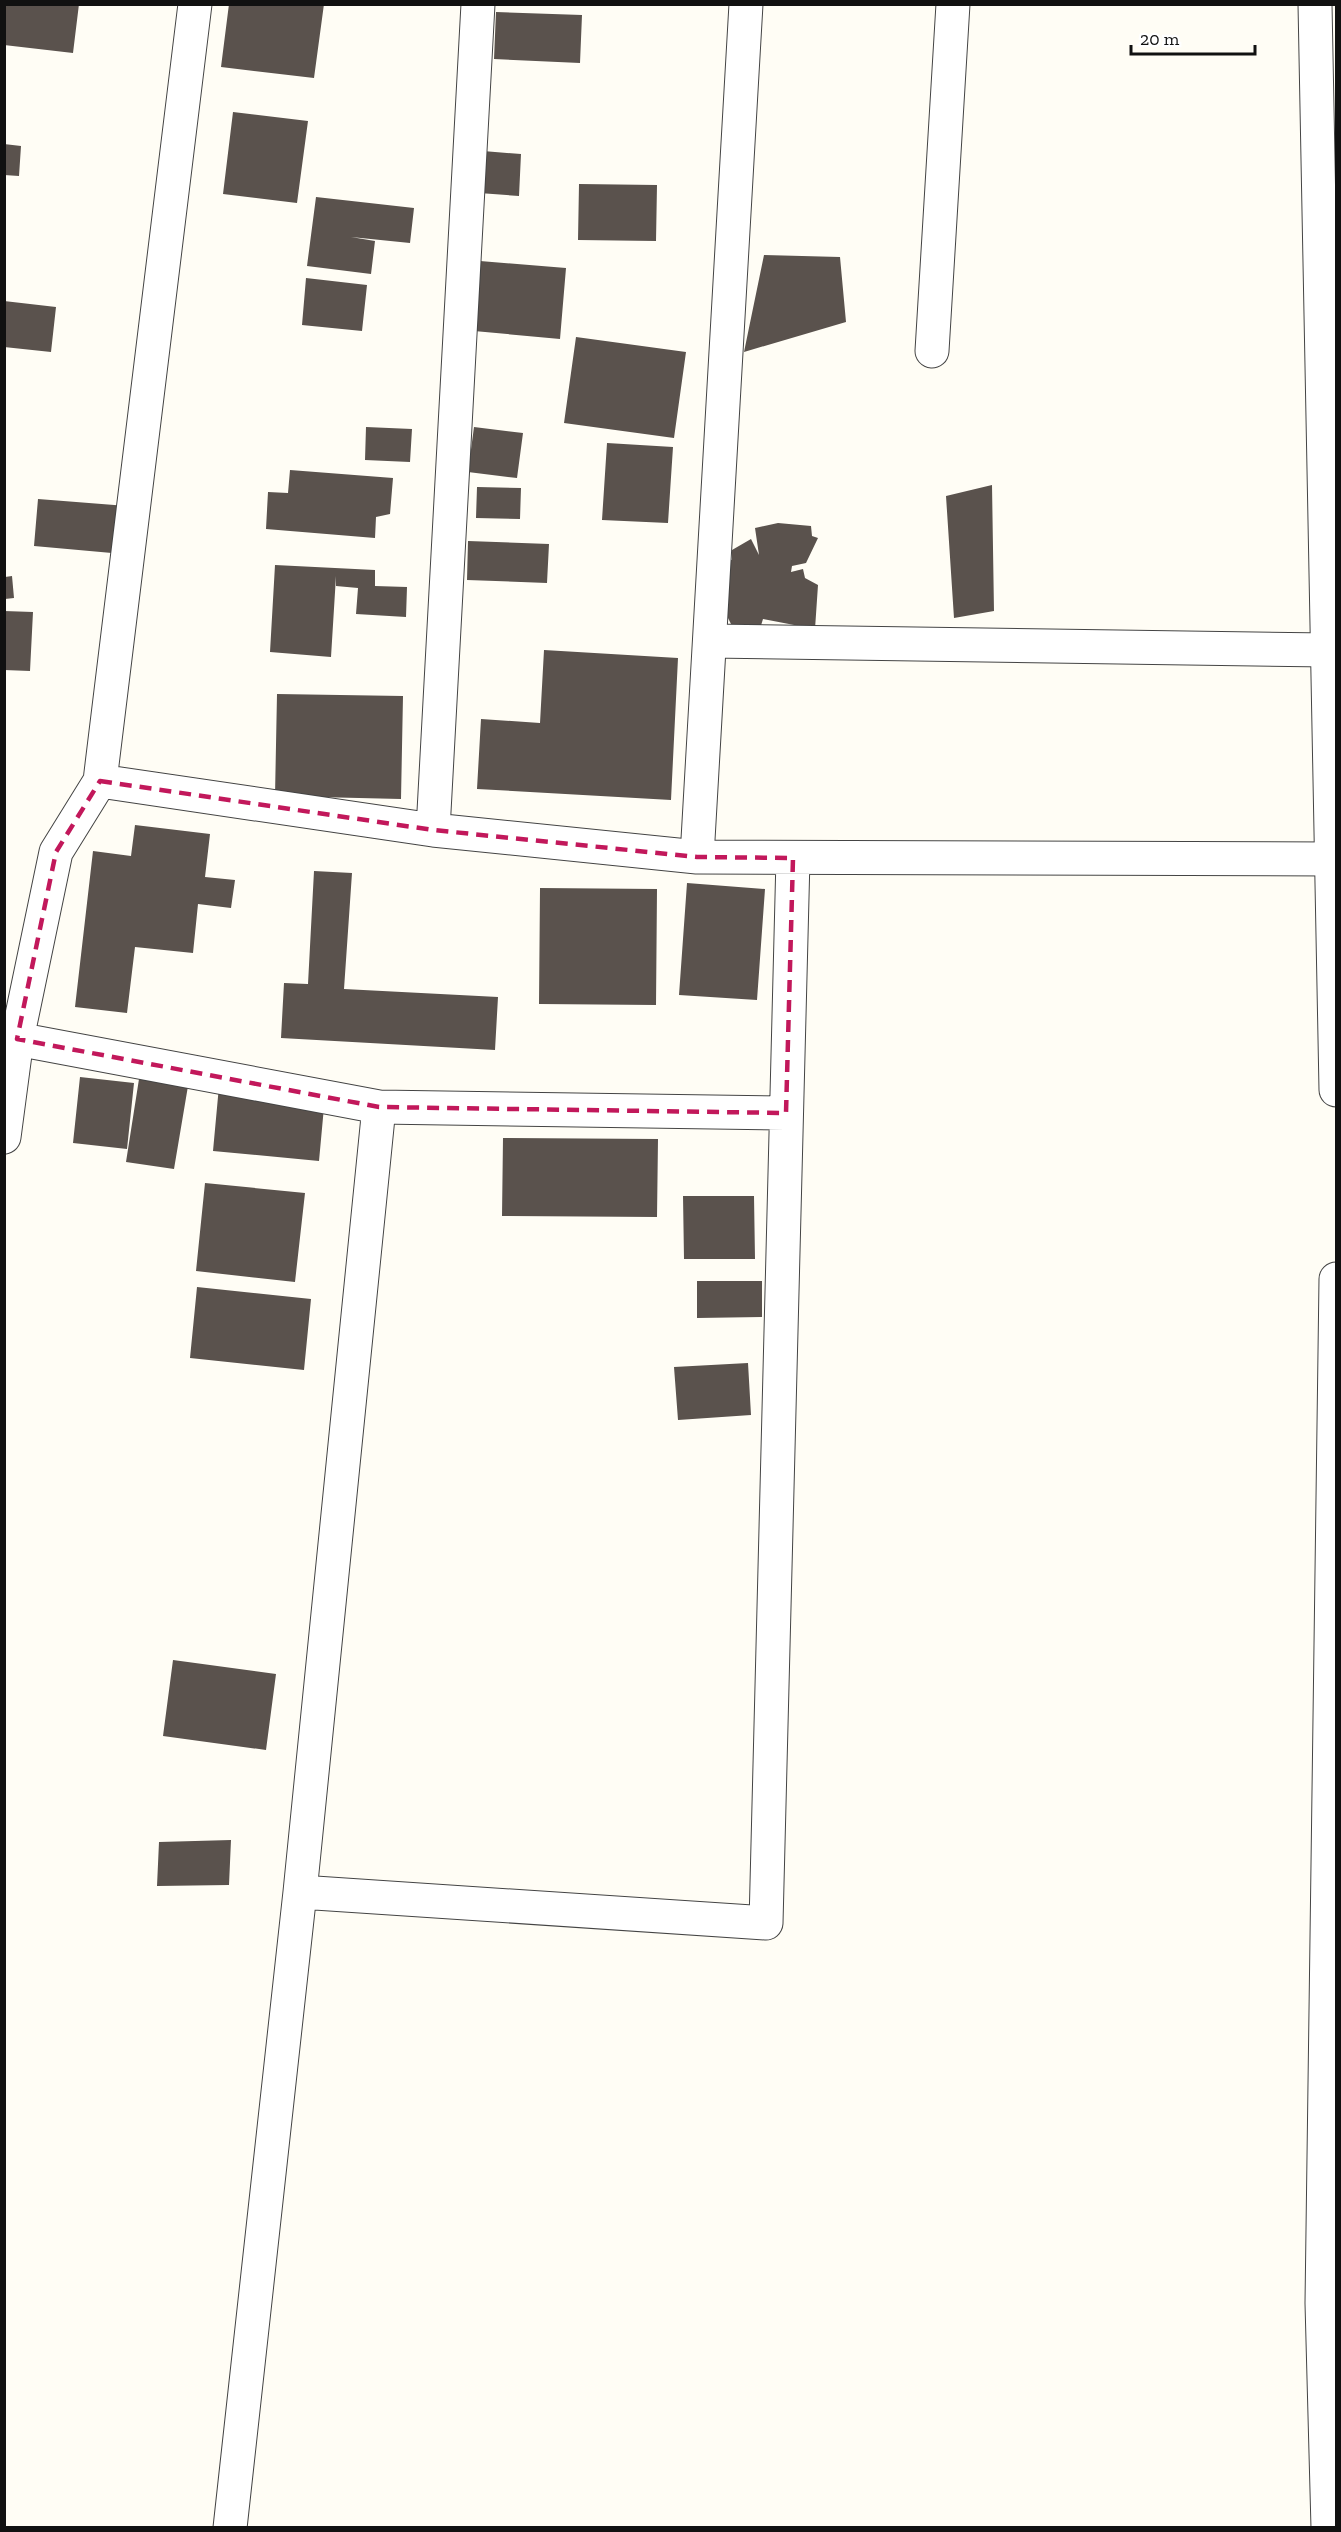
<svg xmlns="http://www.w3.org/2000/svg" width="1341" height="2532" viewBox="0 0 1341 2532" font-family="'Zilla Slab',serif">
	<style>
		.building { fill: #5a524d }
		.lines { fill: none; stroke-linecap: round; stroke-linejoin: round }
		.minor-casing { stroke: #444; stroke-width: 35 }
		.tertiary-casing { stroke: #444; stroke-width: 35 }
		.minor { stroke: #fff; stroke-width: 33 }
		.tertiary { stroke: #fff; stroke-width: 33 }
		.marked { fill: none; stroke: #c2185b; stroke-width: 4.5; stroke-dasharray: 12 8; stroke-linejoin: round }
	</style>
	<rect width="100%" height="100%" fill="#fffdf5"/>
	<path class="building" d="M4,4H79L73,53L4,45Z
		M229,4H324L314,78L221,67Z
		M496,12L582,15L580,63L494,59Z
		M233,112L308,121L297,203L223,194Z
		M4,144L21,146L19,176L4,175Z
		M483,151L521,154L519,196L479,193Z
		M579,184L657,185L656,241L578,240Z
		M316,197L414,208L410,243L351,237L375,241L371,274L307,266Z
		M764,255L840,257L846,322L744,352Z
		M480,261L566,268L560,339L474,331Z
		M306,278L367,285L362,331L302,325Z
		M4,301L56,307L51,352L4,347Z
		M576,337L686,352L674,438L564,423Z
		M366,427L412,429L410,462L365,460Z
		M474,427L523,433L517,478L468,472Z
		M607,443L673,447L668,523L602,520Z
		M290,470L393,478L390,514L376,517L375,538L266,529L268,492L288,493Z
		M992,485L994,611L954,618L946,496Z
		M477,487L521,488L520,519L476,518Z
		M38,499L127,506L123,554L34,546Z
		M778,523L811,526L812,536L818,538L806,563L792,566L791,572L803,569L805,578L818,585L815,629L763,619L759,632L733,628L717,596L720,557L732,560V550L751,539L759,555L755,528Z
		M468,541L549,544L547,583L467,580Z
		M275,565L375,570V586L407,587L406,617L356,614L358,588L336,586V576L331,657L270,652Z
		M12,576L14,598L5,599V577Z
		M4,611L33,612L30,671L4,670Z
		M544,650L678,658L671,800L477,789L481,719L540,723Z
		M277,694L403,696L401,799L275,796Z
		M135,825L210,834L205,877L235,880L231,908L198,904L193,953L135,947L127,1013L75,1007L93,851L131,856Z
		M314,871L352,873L344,989L498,997L495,1050L281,1038L284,983L308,984Z
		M687,883L765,889L757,1000L679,995Z
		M540,888L657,889L656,1005L539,1004Z
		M80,1077L134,1083L127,1149L73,1143Z
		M139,1079L188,1086L174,1169L126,1162Z
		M219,1086L325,1096L319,1161L213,1151Z
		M503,1138L658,1139L657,1217L502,1216Z
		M205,1183L305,1193L295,1282L196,1271Z
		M683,1196H754L755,1259H684Z
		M697,1281H762V1317L697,1318Z
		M197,1287L311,1299L304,1370L190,1358Z
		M748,1363L751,1415L678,1420L674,1367Z
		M173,1660L276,1674L266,1750L163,1736Z
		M231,1840L229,1885L157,1886L159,1842Z"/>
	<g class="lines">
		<defs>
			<path id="minor" d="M932,351L953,4
				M710,641L1328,650
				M100,781L433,830L697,857L746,4
				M433,830L478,4
				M697,857L1332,859
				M17,1039L379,1107L300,1892L230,2528
				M379,1107L786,1113
				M4,1137L17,1039L56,852L100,781L195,4
				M300,1892L766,1923L793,858"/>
			<path id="tertiary" d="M1315,4L1336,1090
				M1328,2528L1322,2303L1336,1279"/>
		</defs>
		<use href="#minor" class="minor-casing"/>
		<use href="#tertiary" class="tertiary-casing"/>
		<use href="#minor" class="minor"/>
		<use href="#tertiary" class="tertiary"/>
	</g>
	<path class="marked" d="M100,781L433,830L697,857L793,858L786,1113L379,1107L17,1039L56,852Z"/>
	<rect width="1341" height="2532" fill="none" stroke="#111111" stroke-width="12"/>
	<path d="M1131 45v9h124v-9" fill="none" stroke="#111111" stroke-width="3"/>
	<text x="1140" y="45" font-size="18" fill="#111111" stroke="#ffffff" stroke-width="4.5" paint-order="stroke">20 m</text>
</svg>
